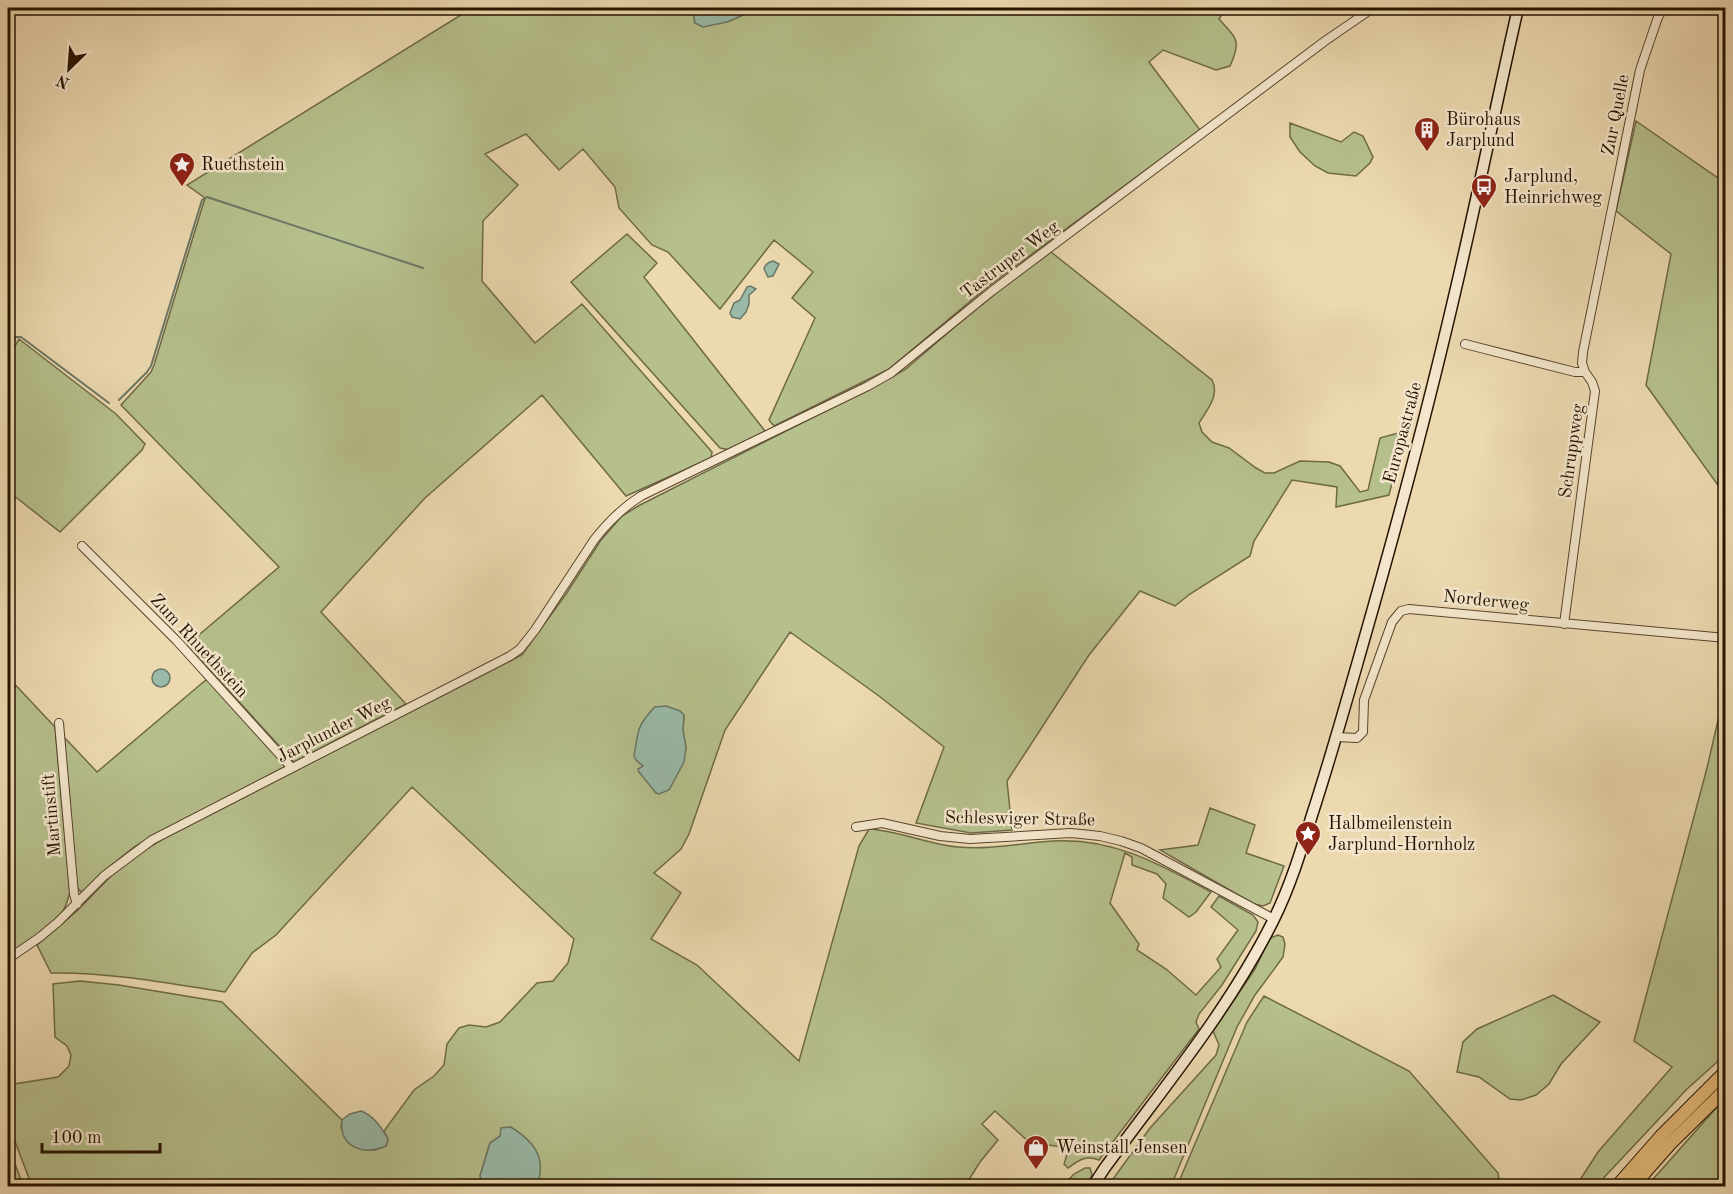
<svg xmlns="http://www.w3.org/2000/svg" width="1733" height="1194" viewBox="0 0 1733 1194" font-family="'Old Standard TT',serif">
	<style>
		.green { fill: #b6c08d; stroke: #6e6a46; stroke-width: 1.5; fill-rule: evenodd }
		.water { fill: #99baa8; stroke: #6b7765; stroke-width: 1.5 }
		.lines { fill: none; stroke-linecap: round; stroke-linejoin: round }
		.stream { stroke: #6b7765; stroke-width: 2 }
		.minor-casing { stroke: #58442c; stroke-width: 10 }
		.secondary-casing { stroke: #261300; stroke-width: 13 }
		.trunk-casing { stroke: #261300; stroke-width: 14 }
		.minor { stroke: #f3e6cc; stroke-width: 8 }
		.secondary { stroke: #f3e6cc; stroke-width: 10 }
		.trunk { stroke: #e6bc78; stroke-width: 12 }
		.labels { text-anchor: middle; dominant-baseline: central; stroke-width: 5; stroke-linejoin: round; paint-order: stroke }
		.street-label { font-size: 18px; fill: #261300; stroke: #f3e6cc }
		.poi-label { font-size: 18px; fill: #261300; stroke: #f3e6cc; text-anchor: start }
	</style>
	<rect width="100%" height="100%" fill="#ecd9b0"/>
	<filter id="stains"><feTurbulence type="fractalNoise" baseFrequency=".00333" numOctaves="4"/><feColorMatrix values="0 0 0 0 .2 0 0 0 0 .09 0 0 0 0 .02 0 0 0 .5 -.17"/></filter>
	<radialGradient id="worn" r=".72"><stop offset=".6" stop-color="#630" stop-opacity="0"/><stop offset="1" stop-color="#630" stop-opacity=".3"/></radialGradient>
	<path class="green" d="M472,8H692L695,23L727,22L759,8H1226L1219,19C1236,38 1242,40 1230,66L1216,70L1163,50L1149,62L1200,130L986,288L889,369L774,426L769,420L815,318L792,298L813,272L774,240L720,309L668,252L652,245L619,208L615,187L583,149L559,170L526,134L485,154L518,185L483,221L482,281L535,343L582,304L712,452L711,458L626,496L542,395L425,498L321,612L406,704L294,762L187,645L279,567L121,405L151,372L154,365L205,198L187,185Z
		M1636,121L1725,183V495L1646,385L1671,254L1616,211Z
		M1290,123L1341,142L1354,132L1363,136L1373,157L1370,163L1356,176L1328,173L1315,166L1300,152L1290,137Z
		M627,234L657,263L644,277L765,431L764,434L730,450L720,448L571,282Z
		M1051,252L1212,380C1220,395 1207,410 1199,423L1202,432L1212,442L1229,448L1256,468L1265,473H1274L1300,461L1329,462L1340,466L1360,492L1368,490L1380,438L1405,431L1389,495L1336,507L1337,487L1292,480L1254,541L1250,556L1190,594L1175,606L1140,591L1089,655L1007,781L1012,830L971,833L916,823L944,747L879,696L790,632L725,730L689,834L681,849L654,873L681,893L651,939L697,965L799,1061L859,846L869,829C899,831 928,844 958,847C990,850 1021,843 1053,841C1113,837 1161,865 1211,892L1196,912L1189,917L1163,898L1166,884L1157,874L1132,865V857L1125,853L1110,903L1139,944L1137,950L1166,969L1196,995L1221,967L1217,959L1238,930L1211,907L1219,896L1253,915L1258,922L1256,931L1222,985L1199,1014L1196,1022L1199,1029L1099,1160C1085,1155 1079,1160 1068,1168L1064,1164L1069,1148L1029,1142L995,1111L982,1124L998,1140L980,1162L965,1186H533L538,1183L500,1136L490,1143L480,1176L484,1186H32L8,1123V1085L58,1077L69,1066L71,1055L67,1046L55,1037L53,984L80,981L119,985L222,1002L342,1120L341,1128L361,1149L375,1150L386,1146L388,1139L384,1131L414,1090L434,1076L444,1065L447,1044L459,1028L469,1025L486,1027L500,1022L537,983L553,981L568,963L574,939L412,787L276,935L252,953L225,992C167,983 109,972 51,973L37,945L78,910L110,877L132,858L166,837L522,655L566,594L601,540L622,516L640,505L879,384L906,369L994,293ZM655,707L684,716L683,730L686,748L643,776L639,772V769L643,766L636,760C638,733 635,728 655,707Z
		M19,339L116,414L145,444L142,450L60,532L8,491V359Z
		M8,677L55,727L70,892C68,899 66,908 61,914C49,928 23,944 8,955Z
		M207,679L286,766L156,834L134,847L105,870L84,892L80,891L77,887L64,737L97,772Z
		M1721,707L1726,711L1725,1055L1687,1089L1596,1186H1576L1598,1152L1672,1067L1634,1041L1707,768Z
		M1210,808L1255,825L1246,853L1284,866L1270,903L1263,906L1254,904L1160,850L1198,845Z
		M1278,935L1283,937L1285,944L1283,957L1255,995L1237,1027L1171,1186H1108L1150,1128L1216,1055L1219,1045L1213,1031L1255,969L1270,938Z
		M1553,995L1600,1022L1561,1064L1549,1084L1536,1095L1521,1100L1510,1099L1479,1077L1457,1072L1463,1042L1477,1029Z
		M1264,996L1409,1071L1498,1173L1500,1186H1177L1247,1022Z
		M1725,1098V1186H1647Z
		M8,1144L23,1186H8Z
		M1085,1168H1090L1092,1175L1086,1186H1062L1074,1174Z"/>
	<path class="water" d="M692,8H759L727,22L703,27L695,23Z
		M773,261L779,264L773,276L768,277L764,269C765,264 769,262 773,261Z
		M750,286L756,289L749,295V304L746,312L740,319L732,317L730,313L734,303L740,300L747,287Z
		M152 678a9 9 0 1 1 18 0a9 9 0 1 1-18 0Z
		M666,706L680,711L684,715L683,730L686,748L684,762L669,790L659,794L656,793L639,772L638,769L643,766L636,760L634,756C638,732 637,725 655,707Z
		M361,1111C373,1115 382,1128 388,1139L386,1146C363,1156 339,1147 342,1120L350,1114Z
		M511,1127C533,1141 546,1156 538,1183L533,1186H484L480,1176L490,1143L500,1136L501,1128Z"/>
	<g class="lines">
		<path class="stream" d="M8,353L16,337H21L109,403
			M119,400L147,372L151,366L202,200L207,197L423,268"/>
		<defs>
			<path id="minor" d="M1465,344L1575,372H1585L1592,382L1595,391L1564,624
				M1585,372L1582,363L1583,352L1640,70L1658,17L1664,8
				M82,546L177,641L292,768
				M59,723L74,894L77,904
				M1337,737L1357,738L1363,732L1364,700L1392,622L1401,611L1409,609L1726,638
				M856,827L882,823L940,836L970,839L1071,833L1100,836L1121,841L1141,848L1274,919
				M8,959L40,937L58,922L104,876L152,840L510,656L520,649L535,630L594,540C608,522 622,508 641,496L868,386L891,373L992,291L1325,41L1373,8"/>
			<path id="secondary" d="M1093,1186L1104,1169C1163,1088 1228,1011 1273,921C1290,887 1301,851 1312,815C1330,760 1346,703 1362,647C1395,532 1426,417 1453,301C1476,204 1496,105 1518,8"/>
			<path id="trunk" d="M1617,1186L1661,1136L1726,1071
				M1633,1186L1670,1144L1726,1089"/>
		</defs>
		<use href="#minor" class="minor-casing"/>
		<use href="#secondary" class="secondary-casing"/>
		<use href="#trunk" class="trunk-casing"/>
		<use href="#minor" class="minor"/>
		<use href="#secondary" class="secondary"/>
		<use href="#trunk" class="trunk"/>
	</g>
	<defs>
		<symbol id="building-pin" viewBox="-11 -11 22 30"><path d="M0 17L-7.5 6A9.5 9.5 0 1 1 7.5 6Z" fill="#8f2418" stroke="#f3e6cc"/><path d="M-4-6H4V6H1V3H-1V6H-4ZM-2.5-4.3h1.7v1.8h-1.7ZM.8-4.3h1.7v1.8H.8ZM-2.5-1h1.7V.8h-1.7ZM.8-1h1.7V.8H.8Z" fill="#fff"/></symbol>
		<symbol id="sight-pin" viewBox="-11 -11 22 30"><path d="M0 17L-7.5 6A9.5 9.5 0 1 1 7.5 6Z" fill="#8f2418" stroke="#f3e6cc"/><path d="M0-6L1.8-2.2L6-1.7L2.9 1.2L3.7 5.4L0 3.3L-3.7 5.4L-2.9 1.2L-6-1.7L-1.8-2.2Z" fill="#fff"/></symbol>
		<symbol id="bus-pin" viewBox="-11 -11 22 30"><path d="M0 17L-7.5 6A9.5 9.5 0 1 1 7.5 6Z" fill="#8f2418" stroke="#f3e6cc"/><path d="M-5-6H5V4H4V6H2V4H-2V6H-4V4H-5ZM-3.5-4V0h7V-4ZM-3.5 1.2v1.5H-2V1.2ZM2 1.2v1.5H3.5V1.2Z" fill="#fff"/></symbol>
		<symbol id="shop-pin" viewBox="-11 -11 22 30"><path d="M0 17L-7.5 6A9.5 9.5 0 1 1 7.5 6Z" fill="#8f2418" stroke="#f3e6cc"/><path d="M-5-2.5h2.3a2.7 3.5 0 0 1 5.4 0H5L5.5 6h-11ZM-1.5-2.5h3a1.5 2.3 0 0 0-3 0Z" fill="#fff"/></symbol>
	</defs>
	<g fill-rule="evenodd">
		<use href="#building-pin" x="1412" y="115" width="30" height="40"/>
		<use href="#sight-pin" x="167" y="150" width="30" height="40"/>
		<use href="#bus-pin" x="1469" y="172" width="30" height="40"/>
		<use href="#sight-pin" x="1293" y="819" width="30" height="40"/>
		<use href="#shop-pin" x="1021" y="1133" width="30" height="40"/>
	</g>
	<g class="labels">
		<g class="street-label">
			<text transform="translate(1616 115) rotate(-79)">Zur Quelle</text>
			<text transform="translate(1010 260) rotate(-37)">Tastruper Weg</text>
			<text transform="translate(1403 433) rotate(-75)">Europastraße</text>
			<text transform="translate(1572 451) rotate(-82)">Schruppweg</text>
			<text transform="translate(1486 601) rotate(6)">Norderweg</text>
			<text transform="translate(199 646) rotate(47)">Zum Rhuethstein</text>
			<text transform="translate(334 730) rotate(-27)">Jarplunder Weg</text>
			<text transform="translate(52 815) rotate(-95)">Martinstift</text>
			<text transform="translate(1020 819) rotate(1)">Schleswiger Straße</text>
		</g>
		<g class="poi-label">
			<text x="1446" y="120">Bürohaus<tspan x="1446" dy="21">Jarplund</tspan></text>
			<text x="201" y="165">Ruethstein</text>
			<text x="1504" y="177">Jarplund,<tspan x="1504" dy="21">Heinrichweg</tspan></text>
			<text x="1328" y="824">Halbmeilenstein<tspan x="1328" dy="21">Jarplund-Hornholz</tspan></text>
			<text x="1056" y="1148">Weinstall Jensen</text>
		</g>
	</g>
	<rect width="1733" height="1194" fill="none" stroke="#ecd9b0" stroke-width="30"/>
	<rect x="9" y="9" width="1715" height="1176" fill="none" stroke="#261300" stroke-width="3"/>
	<rect x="15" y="15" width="1703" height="1164" fill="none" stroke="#261300" stroke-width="1.5"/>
	<g transform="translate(69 69) rotate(205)" stroke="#f3e6cc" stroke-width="4.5" paint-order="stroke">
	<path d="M0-4.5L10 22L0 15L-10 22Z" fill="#261300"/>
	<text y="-9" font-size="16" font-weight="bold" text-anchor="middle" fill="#261300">N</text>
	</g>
	<path d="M42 1143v9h118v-9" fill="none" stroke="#261300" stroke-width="3"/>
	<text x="51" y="1143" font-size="18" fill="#261300" stroke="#f3e6cc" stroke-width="4.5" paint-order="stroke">100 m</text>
	<rect width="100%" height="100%" filter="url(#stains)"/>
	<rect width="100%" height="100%" fill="url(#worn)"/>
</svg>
